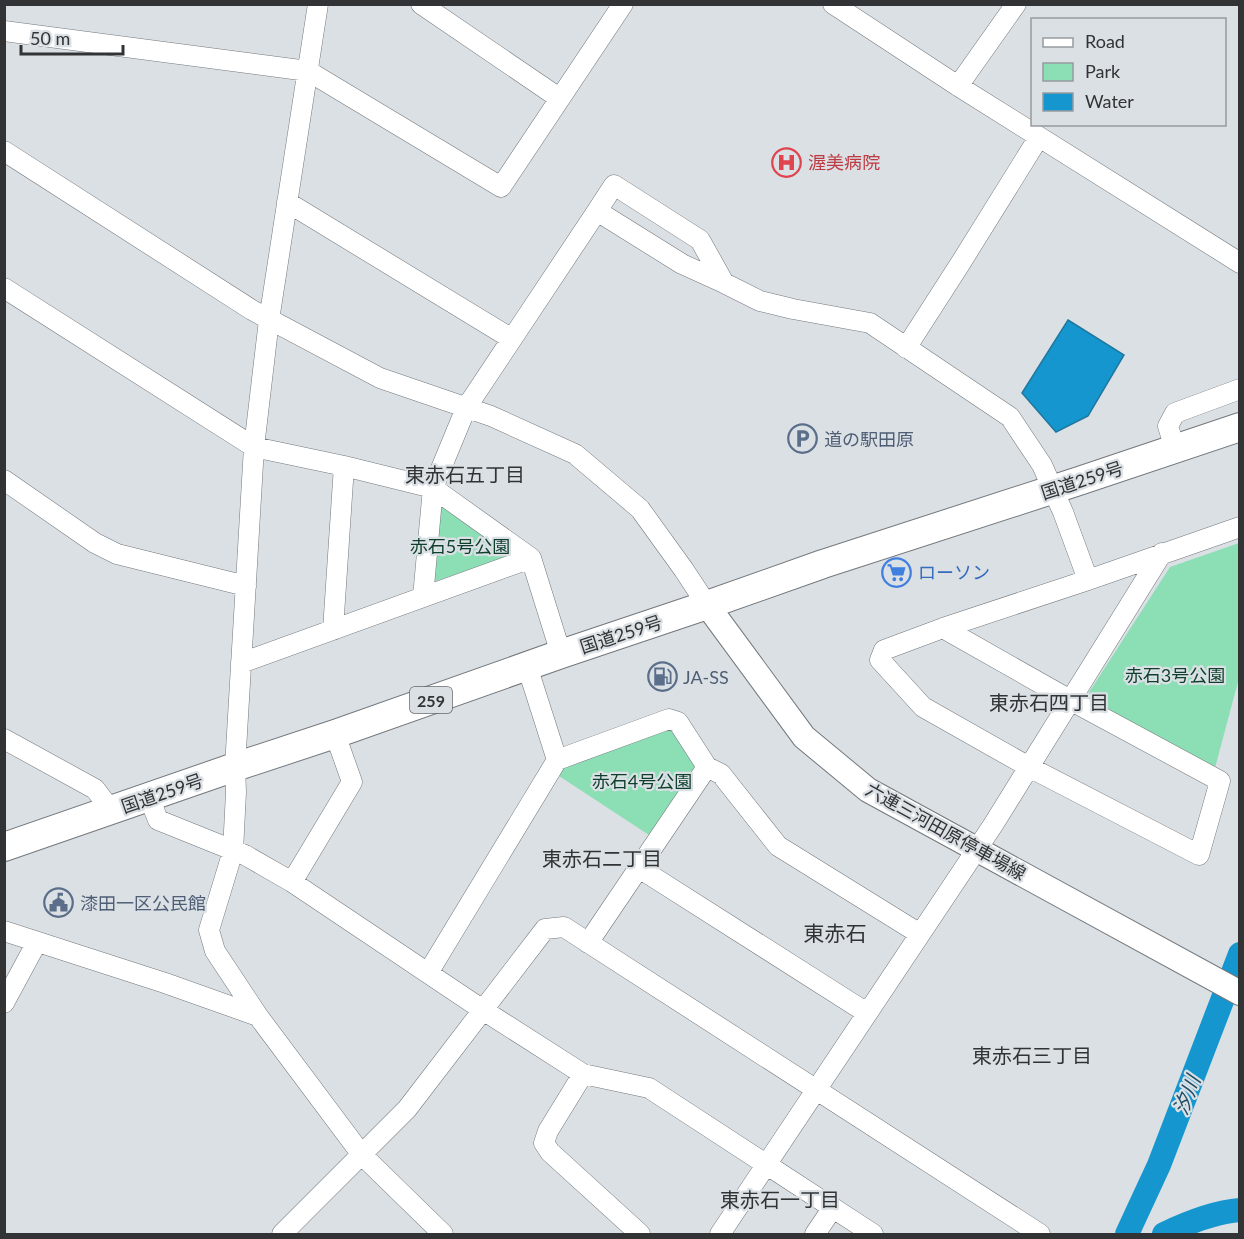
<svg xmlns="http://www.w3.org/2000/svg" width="1244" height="1239" viewBox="0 0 1244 1239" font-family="Lato,'Noto Sans JP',sans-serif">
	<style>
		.green { fill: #8cdeb5 }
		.water { fill: #1696ce; stroke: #1e78a0; stroke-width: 1.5 }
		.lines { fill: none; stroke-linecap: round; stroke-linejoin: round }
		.river { stroke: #1696ce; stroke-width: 24 }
		.minor-casing { stroke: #73787c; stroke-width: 21 }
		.major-casing { stroke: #73787c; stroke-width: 26 }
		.highway-casing { stroke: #73787c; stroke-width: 30 }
		.minor { stroke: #fff; stroke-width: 20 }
		.major { stroke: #fff; stroke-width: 24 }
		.highway { stroke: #fff; stroke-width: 28 }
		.labels { text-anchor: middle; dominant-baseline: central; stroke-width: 4.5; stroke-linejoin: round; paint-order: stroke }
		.shield { fill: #dbe0e5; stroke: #64676a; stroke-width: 1.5 }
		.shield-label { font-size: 16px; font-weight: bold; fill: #313335 }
		.health-label { font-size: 18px; fill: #be3a42; stroke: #dbe0e5; text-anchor: start }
		.service-label { font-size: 18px; fill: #4e5e75; stroke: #dbe0e5; text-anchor: start }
		.street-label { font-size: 18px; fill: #313335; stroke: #dbe0e5 }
		.park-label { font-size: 18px; fill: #0e3f2b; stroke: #dbe0e5 }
		.shop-label { font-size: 18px; fill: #366cbe; stroke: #dbe0e5; text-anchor: start }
		.neighbourhood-label { font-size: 20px; fill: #313335; stroke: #dbe0e5 }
		.water-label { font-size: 20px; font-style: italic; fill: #204d65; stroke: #dbe0e5 }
		.quarter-label { font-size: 21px; fill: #313335; stroke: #dbe0e5 }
	</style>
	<rect width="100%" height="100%" fill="#dbe0e5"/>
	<path class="green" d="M436,496L517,554L433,582Z
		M1239,543V678L1215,768L1086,697L1170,567Z
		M671,729L700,769L652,837L556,774L564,765Z"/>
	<path class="water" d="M1068,320L1124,355L1088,416L1056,432L1022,393Z"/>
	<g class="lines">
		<path class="river" d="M1127,1234L1159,1165L1240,954
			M1164,1234C1187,1223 1214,1212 1240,1210"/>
		<defs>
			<path id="minor" d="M318,4L269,320L254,447L235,767L236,792L233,851L209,930L215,951L258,1016L362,1155L443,1234
				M421,4L559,98
				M833,4L958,86L1240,263
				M4,31L308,71L501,187L623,4
				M958,86L1016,4
				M4,151L252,310L380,378L491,416L575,454L640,509L684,570L707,605
				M287,202L512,339
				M724,283L700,240L614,185L597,211L682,264L724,283L760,301L793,309L870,323L1010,417L1042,465L1063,512L1088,580
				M4,288L254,447L344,466L433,488L531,558L561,654
				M906,348L960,264L1039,137
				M1175,449L1168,426L1175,413L1240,389
				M4,480L95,543L117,554L246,586
				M423,597L433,488L466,408L597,211
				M943,628L1070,700L1220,781L1199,855L1029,767L923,707L880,660L884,650L943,628L1088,580L1240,527
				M333,630L344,466
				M241,663L531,558
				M527,666L557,760
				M4,739L95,789L111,810
				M149,797L158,820L245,855L292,882L483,1010L583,1074L548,1131L544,1143L550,1152L640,1234
				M639,868L867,1013
				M292,882L352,782L335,734
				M4,931L165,983L258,1016
				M588,943L707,767
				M428,973L557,760L669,719L678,722L707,767L721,774L778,846L920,934
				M4,1003L37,942
				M583,1074L649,1088L873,1234
				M282,1234L407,1109L545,929L564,927L1040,1234
				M720,1234L993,825L1162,553
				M815,1234L832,1209"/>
			<path id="major" d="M707,605L804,737L868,790L1240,993"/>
			<path id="highway" d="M4,847L235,767L335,734L561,654L707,605L823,564L1079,481L1240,427"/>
		</defs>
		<use href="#minor" class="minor-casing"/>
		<use href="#major" class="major-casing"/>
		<use href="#highway" class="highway-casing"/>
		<use href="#minor" class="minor"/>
		<use href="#major" class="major"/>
		<use href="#highway" class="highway"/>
	</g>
	<defs>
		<symbol id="hospital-ring" viewBox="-11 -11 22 22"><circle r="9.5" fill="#dbe0e5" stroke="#e0444e" stroke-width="1.5"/><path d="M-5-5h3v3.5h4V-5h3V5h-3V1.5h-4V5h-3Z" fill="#e0444e"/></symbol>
		<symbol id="parking-ring" viewBox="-11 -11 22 22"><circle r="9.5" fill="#dbe0e5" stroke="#5c6f8a" stroke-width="1.5"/><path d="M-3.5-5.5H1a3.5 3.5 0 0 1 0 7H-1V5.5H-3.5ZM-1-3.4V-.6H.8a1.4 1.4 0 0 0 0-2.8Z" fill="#5c6f8a"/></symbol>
		<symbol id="supermarket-ring" viewBox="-11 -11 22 22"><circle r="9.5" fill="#dbe0e5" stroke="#3f7fe0" stroke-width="1.5"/><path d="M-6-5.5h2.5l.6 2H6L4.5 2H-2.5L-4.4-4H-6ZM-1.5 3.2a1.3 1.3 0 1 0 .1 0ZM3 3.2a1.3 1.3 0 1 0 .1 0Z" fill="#3f7fe0"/></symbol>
		<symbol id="fuel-ring" viewBox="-11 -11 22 22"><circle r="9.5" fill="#dbe0e5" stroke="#5c6f8a" stroke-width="1.5"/><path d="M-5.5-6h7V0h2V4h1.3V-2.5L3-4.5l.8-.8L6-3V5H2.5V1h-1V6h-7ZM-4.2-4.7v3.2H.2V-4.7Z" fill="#5c6f8a"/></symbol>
		<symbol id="civic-ring" viewBox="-11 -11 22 22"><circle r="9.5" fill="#dbe0e5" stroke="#5c6f8a" stroke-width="1.5"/><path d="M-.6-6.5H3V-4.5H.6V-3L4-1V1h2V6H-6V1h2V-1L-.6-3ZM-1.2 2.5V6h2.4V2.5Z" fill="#5c6f8a"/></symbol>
	</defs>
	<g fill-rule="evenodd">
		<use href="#hospital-ring" x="770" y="146" width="33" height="33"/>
		<use href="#parking-ring" x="786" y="422" width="33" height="33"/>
		<use href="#supermarket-ring" x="880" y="556" width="33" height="33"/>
		<use href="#fuel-ring" x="646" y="660" width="33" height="33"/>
		<use href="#civic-ring" x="42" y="886" width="33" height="33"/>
	</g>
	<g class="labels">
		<rect class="shield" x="410" y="687" width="42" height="26" rx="4.5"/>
		<g class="shield-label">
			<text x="431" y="700">259</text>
		</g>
		<g class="health-label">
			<text x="808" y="162">渥美病院</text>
		</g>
		<g class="service-label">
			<text x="824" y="439">道の駅田原</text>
			<text x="683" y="677">JA-SS</text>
			<text x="80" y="903">漆田一区公民館</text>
		</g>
		<g class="street-label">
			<text transform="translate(1082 480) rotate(-18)">国道259号</text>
			<text transform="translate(621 634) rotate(-18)">国道259号</text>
			<text transform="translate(162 793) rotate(-19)">国道259号</text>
			<text transform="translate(946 831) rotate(29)">六連三河田原停車場線</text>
		</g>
		<g class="park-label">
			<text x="460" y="546">赤石5号公園</text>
			<text x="1175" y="675">赤石3号公園</text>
			<text x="642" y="781">赤石4号公園</text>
		</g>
		<g class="shop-label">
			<text x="918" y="572">ローソン</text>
		</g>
		<g class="neighbourhood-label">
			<text x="465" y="474">東赤石五丁目</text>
			<text x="1049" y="702">東赤石四丁目</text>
			<text x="602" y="858">東赤石二丁目</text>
			<text x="1032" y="1055">東赤石三丁目</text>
			<text x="780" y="1199">東赤石一丁目</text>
		</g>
		<g class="water-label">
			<text transform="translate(1186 1095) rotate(-69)">汐川</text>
		</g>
		<g class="quarter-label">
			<text x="835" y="932">東赤石</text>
		</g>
	</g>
	<rect width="1244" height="1239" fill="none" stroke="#313335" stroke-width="12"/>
	<rect x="1031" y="18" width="195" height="108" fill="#dbe0e5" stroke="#979b9f" stroke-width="1.5"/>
	<rect x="1043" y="38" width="30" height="9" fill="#ffffff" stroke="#979b9f" stroke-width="1.5"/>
	<text x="1085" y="48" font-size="18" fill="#313335">Road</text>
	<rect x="1043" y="63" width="30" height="18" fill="#8cdeb5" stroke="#979b9f" stroke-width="1.5"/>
	<text x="1085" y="78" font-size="18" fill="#313335">Park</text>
	<rect x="1043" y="93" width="30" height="18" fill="#1696ce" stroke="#979b9f" stroke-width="1.5"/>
	<text x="1085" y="108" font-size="18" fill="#313335">Water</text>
	<path d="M21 45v9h102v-9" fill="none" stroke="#313335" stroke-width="3"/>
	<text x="30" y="45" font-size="18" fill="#313335" stroke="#dbe0e5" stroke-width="4.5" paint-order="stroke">50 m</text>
</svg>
